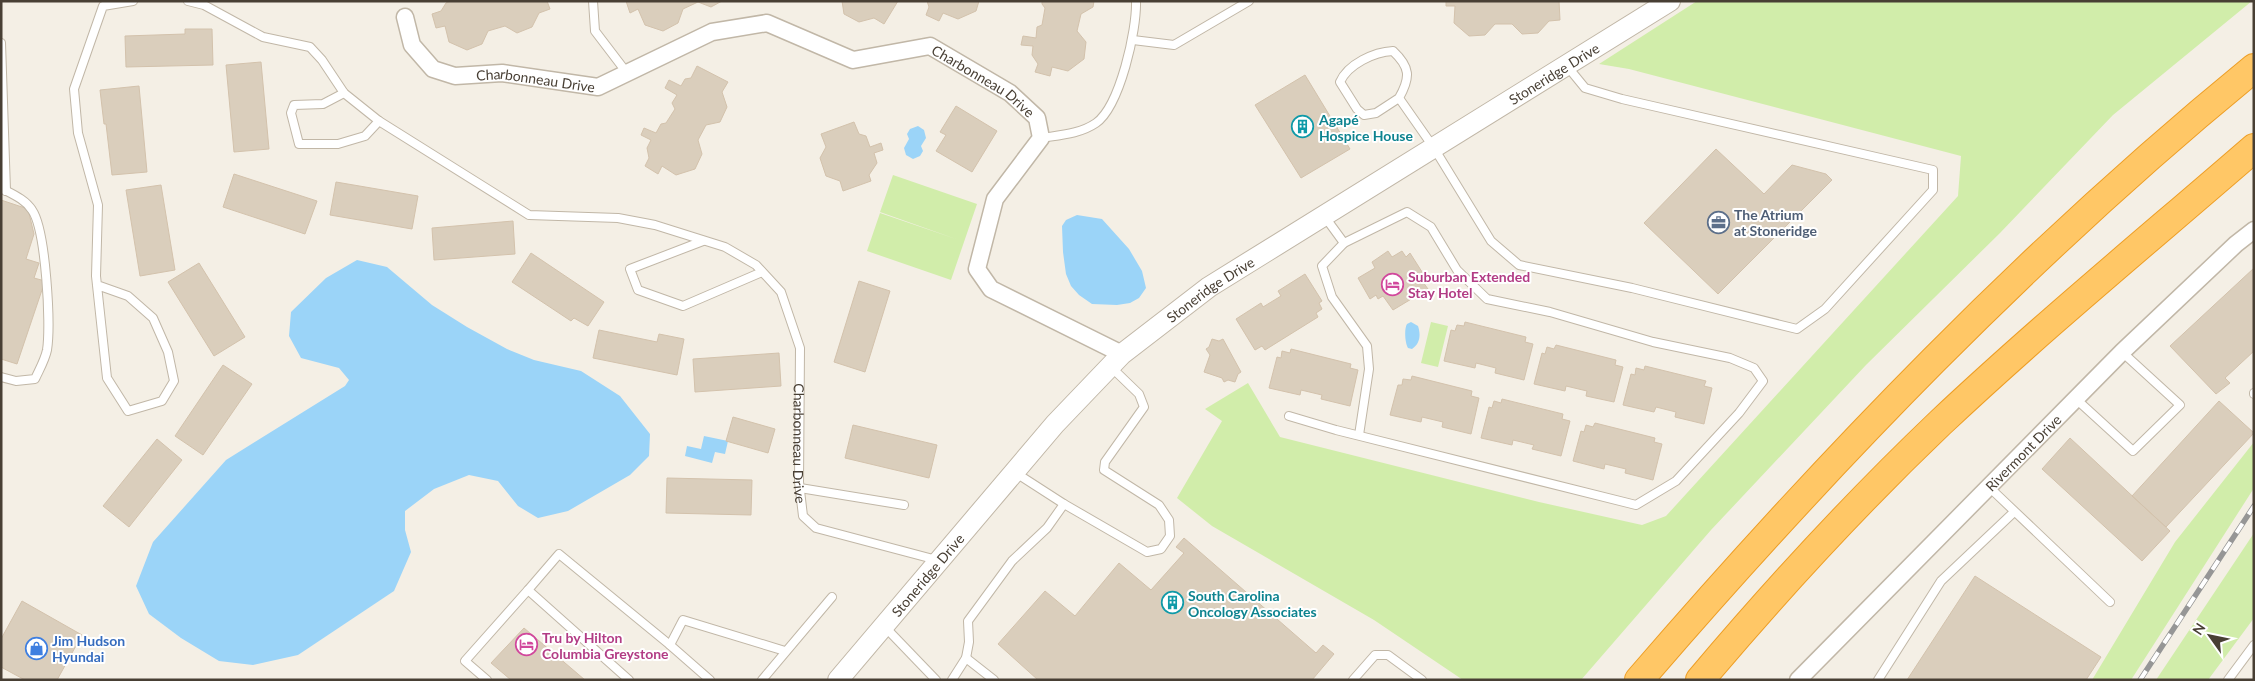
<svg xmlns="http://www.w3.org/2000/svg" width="2255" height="681" viewBox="0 0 2255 681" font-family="Lato,sans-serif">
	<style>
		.green { fill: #d1edaa }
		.water { fill: #9bd4f8 }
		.building { fill: #dacebc; stroke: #d3c2ac }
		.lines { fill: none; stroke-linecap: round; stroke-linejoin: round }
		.service-casing { stroke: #c1b7a7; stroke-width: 10 }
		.minor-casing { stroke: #c1b7a7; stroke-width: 19 }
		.tertiary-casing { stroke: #c1b7a7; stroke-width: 22 }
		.motorway-casing { stroke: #ed9e26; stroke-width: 30 }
		.service { stroke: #fff; stroke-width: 8 }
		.minor { stroke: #fff; stroke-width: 16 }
		.tertiary { stroke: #fff; stroke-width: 20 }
		.motorway { stroke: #ffc766; stroke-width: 28 }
		.rail-casing { stroke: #969696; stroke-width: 5.5 }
		.rail { stroke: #fff; stroke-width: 4; stroke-dasharray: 11; stroke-linecap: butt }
		.labels { text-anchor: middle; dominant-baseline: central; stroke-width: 4; stroke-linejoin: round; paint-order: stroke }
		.street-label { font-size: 14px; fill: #483f34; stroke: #fff }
		.culture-label { font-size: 14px; font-weight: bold; fill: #0d838f; stroke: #fff; text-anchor: start }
		.service-label { font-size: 14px; font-weight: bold; fill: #4e5e75; stroke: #fff; text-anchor: start }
		.hotel-label { font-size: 14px; font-weight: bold; fill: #b23c85; stroke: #fff; text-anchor: start }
		.shop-label { font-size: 14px; font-weight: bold; fill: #366cbe; stroke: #fff; text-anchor: start }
	</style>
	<rect width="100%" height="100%" fill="#f4efe5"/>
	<path class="green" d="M1697,1H2252L2113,115L2000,233L1866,365L1711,530L1581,680H1463L1374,620L1212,526L1177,498L1222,421L1205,409L1248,383L1280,437L1539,502L1642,525L1666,516L1958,196L1961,156L1629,69L1599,64Z
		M893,175L977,204L951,280L867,251L880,213L956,239L880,212Z
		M1431,322L1448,326L1438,367L1421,363Z
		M2254,442V488L2131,680H2092L2175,542Z
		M2254,533V618L2208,680H2156Z"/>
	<path class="water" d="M918,126L924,130L926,138L921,146L923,151L920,156L913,159L906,155L904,148L909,139L907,134L910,129Z
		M1077,215L1102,219L1129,249L1142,271L1146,288L1139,298L1130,303L1117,305L1092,304L1079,295L1071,286L1066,274L1063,252L1062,226L1066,220Z
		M357,260L387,267L432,305L467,327L507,349L534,360L581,371L620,396L650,434L649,456L630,475L568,511L538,518L518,506L498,481L469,475L434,489L405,511V530L411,552L394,591L298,655L253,665L219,661L181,638L149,614L136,586L153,542L226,460L345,386L349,380L339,368L301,358L289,336L291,312L326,278Z
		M1411,322L1418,326C1421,335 1420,344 1412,349L1408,348C1405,343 1404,329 1407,324Z
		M704,436L728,441L725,454L715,452L712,463L685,456L687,446L701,449Z"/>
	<path class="building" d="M450,1H547L550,9L539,13L532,27L517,33L505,26L488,31L482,44L467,50L449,42L445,26L436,28L432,14L441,11L446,3Z
		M626,1H722L711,7L698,2L683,9L678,23L663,31L645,25L638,9L630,13Z
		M842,1H898L884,24L874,18L859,22L844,14Z
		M927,1H979L976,11L958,19L943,13L939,21L926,15L929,7Z
		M1042,1H1094L1093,7L1081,14L1077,31L1086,42L1084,59L1068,71L1052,67L1050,76L1035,72L1038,64L1032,55L1033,46L1021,45L1023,36L1036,38L1037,27L1042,25L1045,8L1042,4Z
		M1446,1H1559L1560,20L1549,21L1538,33L1522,34L1512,24H1495L1485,35L1469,36L1454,23L1455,6H1446Z
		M185,29H212L213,65L126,67L125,36L185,34Z
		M261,62L269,149L234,152L226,65Z
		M697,66L728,82L722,92L727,107L720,122L706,125L698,140L702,154L695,169L676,175L662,166L658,174L645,166L649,158L647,148L651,140L641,135L644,128L656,133L661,124L666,123L675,109L672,103L677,95L665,88L669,80L681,86L685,79L691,78Z
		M1305,75L1350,149L1301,178L1255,105Z
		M139,86L147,172L112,175L106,124H104L100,90Z
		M956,106L997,131L972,172L936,151L946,135L940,132Z
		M854,122L859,134L866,136L870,147L881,143L883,150L874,153L877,163L869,175L871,181L843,191L840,181L826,176L820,158L826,147L821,134Z
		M1716,149L1764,194L1792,165L1826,174L1832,180L1718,294L1644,223Z
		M234,174L317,201L305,234L223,207Z
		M336,182L418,196L412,229L330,215Z
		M161,185L175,270L140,276L126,190Z
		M1,200L28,209L34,234L26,259L39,263L34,278L45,281L17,364L1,359Z
		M513,221L515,254L434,260L432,228Z
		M1388,251L1392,257L1402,251L1406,257L1410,253L1424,275L1420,278L1428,289L1393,310L1383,296L1378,299L1376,295L1370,299L1358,278L1375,268L1372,262Z
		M531,253L604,302L588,326L574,318L571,321L512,282Z
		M199,263L245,337L214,356L168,282Z
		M2254,268V351L2225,378L2230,383L2216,394L2170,346Z
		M1305,274L1322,301L1319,303L1322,309L1316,313L1318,317L1265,350L1262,346L1255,350L1236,319L1261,303L1263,307L1281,296L1278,291Z
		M859,281L890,291L865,372L834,362Z
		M1465,322L1526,337L1525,342L1533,344L1524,380L1495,373L1496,368L1476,363L1475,368L1444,361L1451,330L1455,331L1457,325L1464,326Z
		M599,330L657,342L659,334L684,339L677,375L593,358Z
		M1212,339L1219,341L1223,339L1241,372L1238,374L1235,382L1228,380L1224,382L1222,378L1204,372L1210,355L1206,349L1209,347Z
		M1556,345L1616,360L1615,365L1623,367L1614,402L1586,396L1587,391L1566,386L1565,391L1534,384L1542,353L1545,354L1547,347L1554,349Z
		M1291,349L1351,364L1350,368L1358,370L1350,406L1321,399L1322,395L1301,390L1300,395L1269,388L1277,357L1281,358L1282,351L1290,353Z
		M779,353L781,386L695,392L693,359Z
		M223,365L252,384L203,455L175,436Z
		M1645,366L1706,381L1704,386L1712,388L1704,424L1675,417L1676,412L1656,407L1654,412L1623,405L1631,374L1635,375L1636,368L1644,370Z
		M1412,376L1472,391L1471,396L1479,398L1471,434L1442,427L1443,422L1422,417L1421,422L1390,415L1398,385H1402L1403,379L1411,380Z
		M1502,399L1563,414L1562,419L1570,421L1561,456L1532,449L1534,445L1513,440L1512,445L1481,438L1489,407L1492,408L1494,401L1501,403Z
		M2219,401L2254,433L2166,527L2132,496Z
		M733,417L775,429L768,453L726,441Z
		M1595,423L1655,438L1654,442L1662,444L1653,480L1625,473L1626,469L1605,464L1604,469L1573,461L1581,431L1584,432L1586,425L1593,427Z
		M853,425L937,445L929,478L845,458Z
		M2070,438L2170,531L2142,561L2042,469Z
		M157,439L182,460L129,527L103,506Z
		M667,478L752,480L751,515L666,513Z
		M1184,538L1316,653L1323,645L1334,654L1312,680H1038L998,644L1045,591L1075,616L1119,563L1151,590L1184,553L1176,547Z
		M1975,576L2101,657L2086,680H1907Z
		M22,601L82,635L57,680H25L1,667V639Z
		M524,628L585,680H511L491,663Z"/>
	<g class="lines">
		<defs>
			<g id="service">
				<path id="s1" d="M188,1L204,5L263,37L310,47L322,60L344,93L379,121L529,215L618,218L655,225L725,247L756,265L781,292L800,348L799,482L803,516L816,528L937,560"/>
				<path d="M593,1L595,31L627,73"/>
				<path d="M1133,40L1174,45L1249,1"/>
				<path d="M1,43L6,191"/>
				<path d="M344,93L323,104L294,105L291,113L299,144H338L365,136L379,121"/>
				<path d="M1399,98L1376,113L1364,115L1357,109L1340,82C1348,64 1374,52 1393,51C1410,67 1411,77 1399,98L1434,148L1491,241L1519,265L1632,288L1797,329L1825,309L1933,190V170L1622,99L1585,88L1567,66"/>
				<path d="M1041,138C1060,135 1080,134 1096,123C1120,106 1137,30 1136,1"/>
				<path d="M1,188C12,194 25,199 32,210C46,230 51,325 47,350C45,360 39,370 35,379L16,381L1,377"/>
				<path d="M703,241L630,269L638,290L683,306L762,272"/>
				<path d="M1344,243L1322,266L1332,297L1367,346L1369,369L1359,435"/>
				<path d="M97,285L128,296L153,318L168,352L174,381L162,401L128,411L107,378L96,276L98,205L78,133L74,89L103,6L133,1"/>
				<path d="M2254,394V393"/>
				<path d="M2076,399L2133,451L2180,405L2122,352"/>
				<path d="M1289,416L1336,430L1636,505L1676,481L1739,413L1763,381L1754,368L1730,358L1653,342L1550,312L1487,299L1457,270L1431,227L1407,212L1344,243L1325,217"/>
				<path d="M1016,473L1064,504L1147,552L1161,549L1170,536L1169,520L1159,505L1104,470L1105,462L1144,407L1139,394L1111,367"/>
				<path d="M1989,487L2110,602"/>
				<path d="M800,488L904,505"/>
				<path d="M528,590L559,554L670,645"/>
				<path d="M885,627L936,680"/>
				<path d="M966,658L994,680"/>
				<path d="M487,680L465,661L528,590L629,680"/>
				<path d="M710,680L670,645L683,620L785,651"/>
				<path d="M762,680L832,597"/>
				<path d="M952,680L966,658L969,642L968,621L1012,561L1047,528L1064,504"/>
				<path d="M1353,680L1375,655H1388L1422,680"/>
				<path d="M1878,680L1941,581L2014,512"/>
				<path d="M2228,680L2254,645"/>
			</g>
			<g id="minor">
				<path id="s2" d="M405,17L412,45L433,69L455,76L502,73L598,87L712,32L767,23L853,60L930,46L1010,93L1037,118L1041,138L995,199L977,269L991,289L1122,354"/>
				<path id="s3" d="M1798,680L2122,352L2236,244L2254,230"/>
			</g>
			<g id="tertiary">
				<path id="s4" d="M838,680L1055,424L1122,354L1209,287L1670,1"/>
			</g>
			<path id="motorway" d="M1639,680C1828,461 2030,251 2254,68
				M1700,680C1776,590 1855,504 1940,423C2041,328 2149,239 2254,148"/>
		</defs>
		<use href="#service" class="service-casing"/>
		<use href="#minor" class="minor-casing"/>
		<use href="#tertiary" class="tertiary-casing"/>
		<use href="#motorway" class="motorway-casing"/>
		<use href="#service" class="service"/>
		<use href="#minor" class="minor"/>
		<use href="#tertiary" class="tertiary"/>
		<use href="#motorway" class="motorway"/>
		<defs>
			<path id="rail" d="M2140,680L2254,506"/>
		</defs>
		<use href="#rail" class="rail-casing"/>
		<use href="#rail" class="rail"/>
	</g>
	<defs>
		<symbol id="building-ring" viewBox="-11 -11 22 22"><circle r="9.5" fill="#fff" stroke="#0f9aa8" stroke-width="1.5"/><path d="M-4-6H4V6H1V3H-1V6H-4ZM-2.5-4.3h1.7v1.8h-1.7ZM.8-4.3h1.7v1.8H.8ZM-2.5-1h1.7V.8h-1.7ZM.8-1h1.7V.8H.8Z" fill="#0f9aa8"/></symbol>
		<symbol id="office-ring" viewBox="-11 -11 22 22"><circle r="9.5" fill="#fff" stroke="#5c6f8a" stroke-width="1.5"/><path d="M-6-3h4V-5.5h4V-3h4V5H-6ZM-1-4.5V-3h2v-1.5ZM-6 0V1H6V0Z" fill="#5c6f8a"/></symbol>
		<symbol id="hotel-ring" viewBox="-11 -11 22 22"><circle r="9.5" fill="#fff" stroke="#d1479c" stroke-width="1.5"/><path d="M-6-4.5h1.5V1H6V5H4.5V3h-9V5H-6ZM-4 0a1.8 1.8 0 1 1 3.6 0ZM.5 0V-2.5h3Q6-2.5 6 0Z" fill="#d1479c"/></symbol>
		<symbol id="shop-ring" viewBox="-11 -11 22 22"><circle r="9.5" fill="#fff" stroke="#3f7fe0" stroke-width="1.5"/><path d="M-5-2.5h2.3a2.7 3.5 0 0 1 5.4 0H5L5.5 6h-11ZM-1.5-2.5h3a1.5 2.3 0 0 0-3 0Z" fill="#3f7fe0"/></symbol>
	</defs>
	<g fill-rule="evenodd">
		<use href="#building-ring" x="1290" y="114" width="25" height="25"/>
		<use href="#office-ring" x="1706" y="210" width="25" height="25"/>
		<use href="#hotel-ring" x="1380" y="272" width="25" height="25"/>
		<use href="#building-ring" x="1160" y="590" width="25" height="25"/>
		<use href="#hotel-ring" x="514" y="632" width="25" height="25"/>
		<use href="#shop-ring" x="24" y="636" width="25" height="25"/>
	</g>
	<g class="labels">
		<g class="street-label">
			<text stroke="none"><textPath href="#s4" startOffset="948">Stoneridge Drive</textPath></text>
			<text stroke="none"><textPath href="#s2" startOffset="165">Charbonneau Drive</textPath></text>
			<text stroke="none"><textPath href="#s2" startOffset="646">Charbonneau Drive</textPath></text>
			<text stroke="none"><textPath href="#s4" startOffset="542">Stoneridge Drive</textPath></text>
			<text stroke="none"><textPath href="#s1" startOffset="838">Charbonneau Drive</textPath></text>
			<text stroke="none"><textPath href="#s3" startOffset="320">Rivermont Drive</textPath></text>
			<text stroke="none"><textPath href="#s4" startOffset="138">Stoneridge Drive</textPath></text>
		</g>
		<g class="culture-label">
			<text x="1319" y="119">Agapé<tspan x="1319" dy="16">Hospice House</tspan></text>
			<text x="1188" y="595">South Carolina<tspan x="1188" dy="16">Oncology Associates</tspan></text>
		</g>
		<g class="service-label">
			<text x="1734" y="214">The Atrium<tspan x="1734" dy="16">at Stoneridge</tspan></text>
		</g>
		<g class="hotel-label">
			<text x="1408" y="276">Suburban Extended<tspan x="1408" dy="16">Stay Hotel</tspan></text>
			<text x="542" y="637">Tru by Hilton<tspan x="542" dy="16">Columbia Greystone</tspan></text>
		</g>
		<g class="shop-label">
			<text x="52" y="640">Jim Hudson<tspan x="52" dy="16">Hyundai</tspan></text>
		</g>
	</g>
	<rect width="2255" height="681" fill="none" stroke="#483f34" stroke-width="5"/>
	<g transform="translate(2210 636) rotate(303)" stroke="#ffffff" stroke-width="4" paint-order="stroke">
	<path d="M0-4L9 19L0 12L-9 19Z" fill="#483f34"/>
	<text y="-8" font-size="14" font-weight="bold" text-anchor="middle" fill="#483f34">N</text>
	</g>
</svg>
